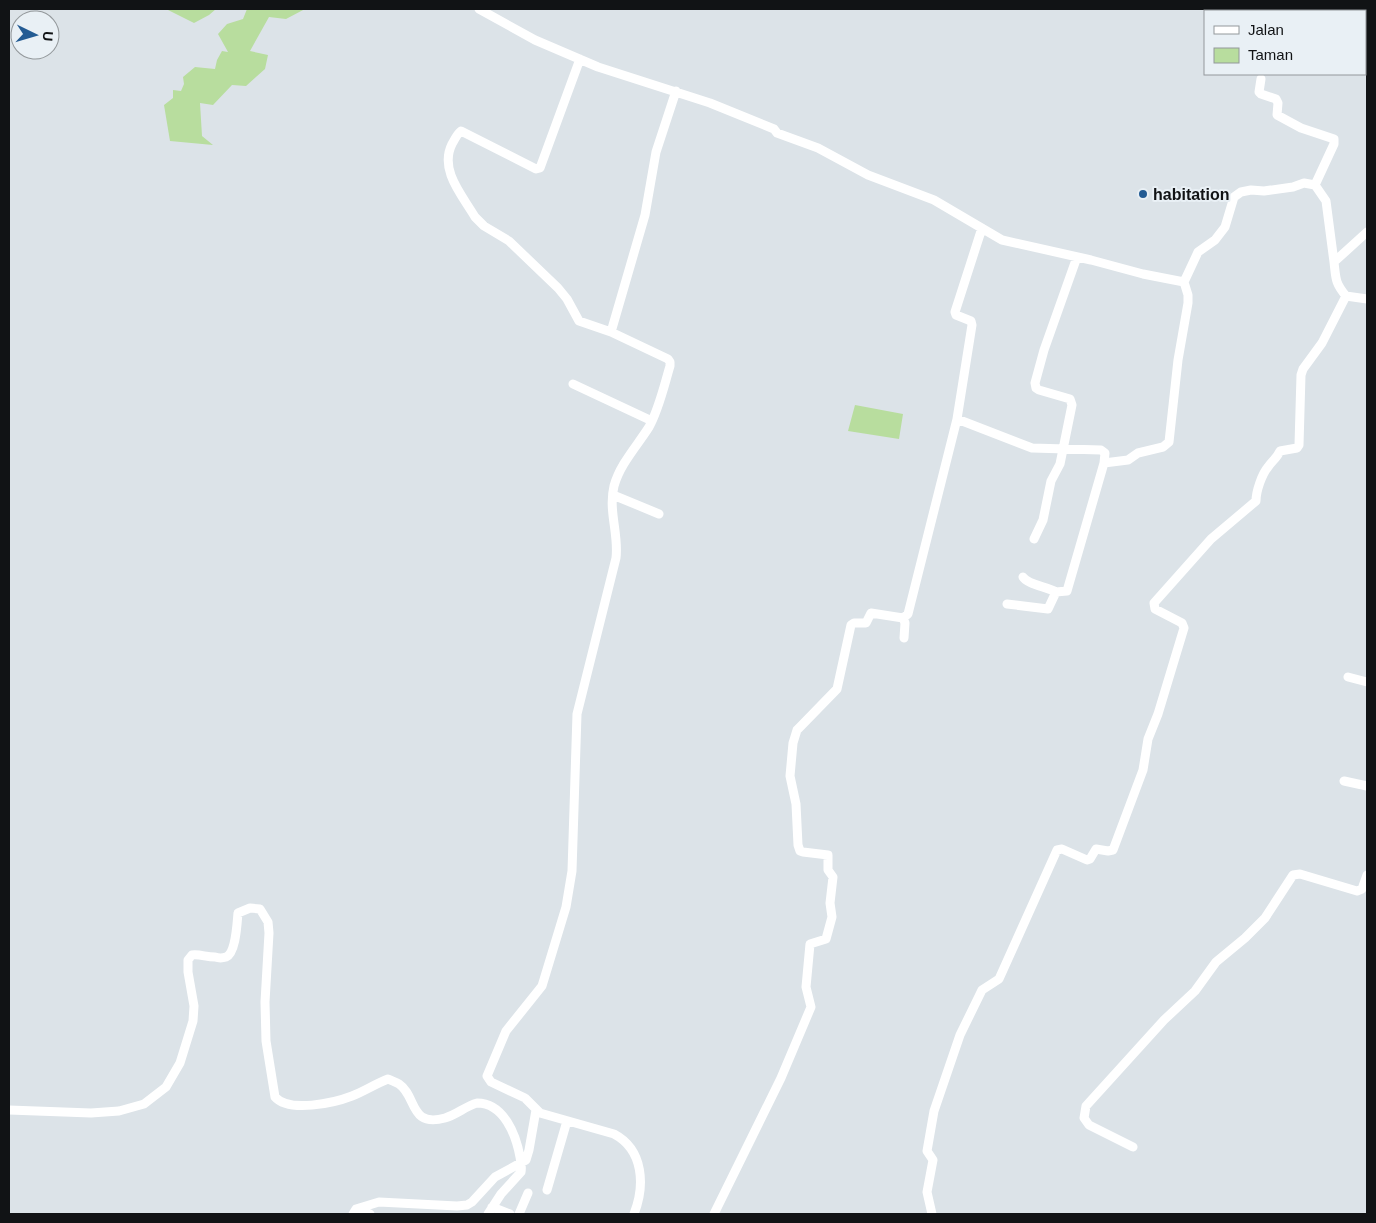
<svg xmlns="http://www.w3.org/2000/svg" width="1376" height="1223" viewBox="0 0 1376 1223" font-family="Arial,sans-serif">
	<style>
		.green { fill: #b8dd9e }
		.lines { fill: none; stroke-linecap: round; stroke-linejoin: round }
		.minor { stroke: #fff; stroke-width: 9 }
		.poi-dot { fill: #235b93; stroke: #e9f0f5; stroke-width: 2 }
		.labels { text-anchor: middle; dominant-baseline: central; stroke-width: 4; stroke-linejoin: round; paint-order: stroke }
		.poi-label { font-size: 16px; font-weight: bold; fill: #111315; stroke: #e9f0f5; text-anchor: start }
	</style>
	<rect width="100%" height="100%" fill="#dce3e8"/>
	<path class="green" d="M166,9H216L209,15L194,23Z
		M247,9H305L286,19L269,17L250,51L268,55L265,69L246,86L232,85L213,105L200,103L202,136L213,145L170,141L164,105L173,98V90L181,91L184,84L183,77L195,67L215,69L217,60L222,51L228,52L218,34L227,24L243,19Z
		M855,405L903,414L899,439L848,431Z"/>
	<g class="lines">
		<path class="minor" d="M479,9L535,40L598,67L710,103L774,129L777,133L818,148L868,175L934,200L1002,240L1091,260L1143,274L1184,282L1198,252L1215,240L1225,227L1234,197L1241,192L1251,190L1264,191L1293,187L1304,183L1315,185L1326,201L1334,262
			M580,59L540,168L536,169L461,131C457,134 455,139 452,144C439,170 462,195 475,217L484,226L509,241L558,288L567,299L579,321L611,332
			M1261,79L1259,92L1261,94L1276,99L1278,103L1277,115L1301,128L1334,139V144L1315,185
			M1367,232L1334,262C1336,279 1335,283 1346,296L1367,299
			M573,384L652,421
			M957,419L1032,448L1101,450L1105,453L1104,463L1067,591L1056,592L1048,609L1007,604
			M1104,463L1128,460L1138,453L1163,447L1169,442L1178,360L1188,303V295L1184,282
			M613,495L659,514
			M1034,539L1043,520L1051,481L1060,464L1072,405L1070,399L1039,390L1036,388L1035,383L1044,350L1077,257
			M1023,577C1027,584 1047,587 1056,592
			M903,618L905,623L904,638
			M1348,677L1367,682
			M1344,781L1367,786
			M9,1110L91,1113L119,1111L144,1104L166,1087L180,1063L193,1021L194,1006L188,972V960L192,955C200,954 206,957 215,957C218,958 223,958 226,957C236,953 237,923 238,913L250,908L260,909L268,922L269,933L265,1002L266,1041L275,1097C289,1113 334,1103 352,1096C365,1091 375,1084 388,1079C392,1081 396,1082 399,1084C417,1096 409,1128 445,1118C456,1115 466,1106 477,1103C504,1103 516,1135 520,1157C521,1162 522,1167 521,1172L501,1194L488,1214
			M1133,1147L1089,1125L1084,1118L1086,1106L1164,1020L1195,991L1216,962L1245,938L1265,918L1293,875L1300,874L1357,891L1362,889L1367,875
			M547,1190L567,1121
			M492,1207L510,1214
			M356,1209L379,1202L457,1206L467,1205L472,1202L495,1177L526,1160L529,1150L536,1110
			M353,1214L356,1209L370,1214
			M519,1214L528,1193
			M634,1214C645,1186 644,1150 614,1134L540,1113L525,1098L491,1082L487,1076L506,1031L542,986L566,907L572,871L577,714L616,558C619,534 608,511 614,486C620,464 637,446 649,427C659,409 664,386 670,366V362L668,359L611,332L645,215L656,152L676,91
			M714,1214L781,1078L811,1007L806,987L810,944L826,939L832,917L830,903L833,877L828,870V855L803,852L800,851L798,845L796,804L790,776L793,743L797,730L801,726L837,689L851,625L854,623H866L871,613L903,618L908,614L957,419L972,325L971,321L956,315L955,312L982,228
			M932,1214L927,1192L933,1160L927,1151L934,1111L960,1035L982,990L999,979L1057,850L1062,849L1087,860L1090,859L1096,849L1108,851L1113,850L1143,770L1148,739L1158,714L1184,628L1182,623L1155,609L1154,603L1211,539L1256,501C1256,491 1262,474 1268,467C1272,461 1277,458 1280,451L1297,448L1299,445L1301,375L1303,369L1322,343L1346,296"/>
	</g>
	<circle class="poi-dot" cx="1143" cy="194" r="5"/>
	<g class="labels">
		<g class="poi-label">
			<text x="1153" y="194">habitation</text>
		</g>
	</g>
	<rect width="1376" height="1223" fill="none" stroke="#111315" stroke-width="20"/>
	<rect x="1204" y="10" width="162" height="65" fill="#e9f0f5" stroke="#93989b"/>
	<rect x="1214" y="26" width="25" height="8" fill="#ffffff" stroke="#93989b"/>
	<text x="1248" y="35" font-size="15" fill="#111315">Jalan</text>
	<rect x="1214" y="48" width="25" height="15" fill="#b8dd9e" stroke="#93989b"/>
	<text x="1248" y="60" font-size="15" fill="#111315">Taman</text>
	<g transform="translate(35 35) rotate(95)"><circle r="24" fill="#e9f0f5" stroke="#93989b"/>
	<path d="M0-4L9 19L0 12L-9 19Z" fill="#235b93"/>
	<text y="-8" font-size="14" font-weight="bold" text-anchor="middle" fill="#111315">U</text>
	</g>
</svg>
